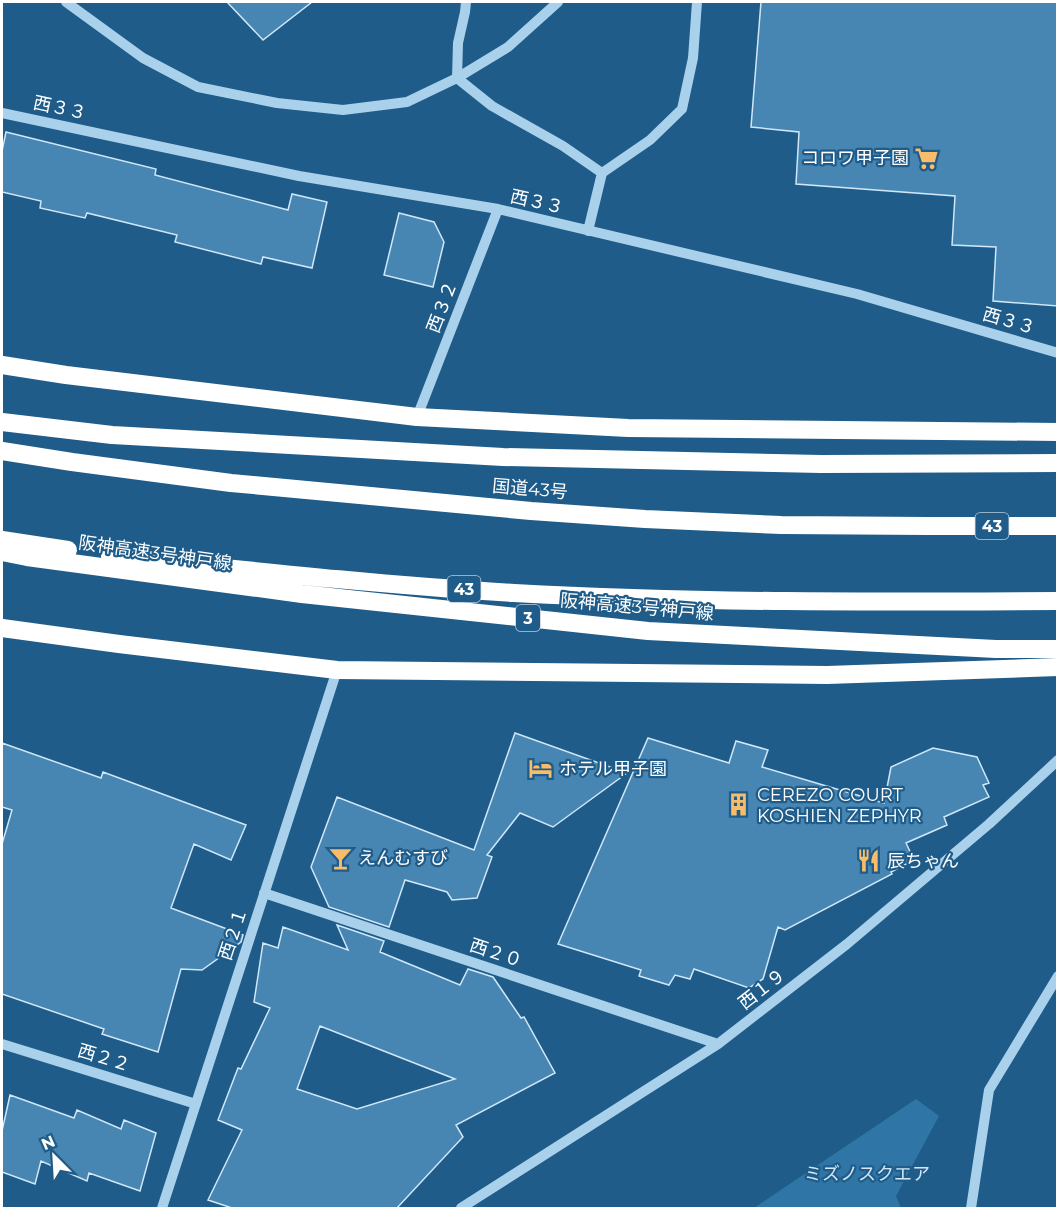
<svg xmlns="http://www.w3.org/2000/svg" width="1059" height="1210" viewBox="0 0 1059 1210" font-family="Montserrat,'Noto Sans JP',sans-serif">
	<style>
		.green { fill: #2f75a5 }
		.building { fill: #4786b2; stroke: #cfe7f8; stroke-width: 1.5; fill-rule: evenodd }
		.lines { fill: none; stroke-linecap: round; stroke-linejoin: round }
		.minor { stroke: #aad1eb; stroke-width: 10 }
		.highway { stroke: #fff; stroke-width: 18 }
		.labels { text-anchor: middle; dominant-baseline: central; stroke-width: 4.5; stroke-linejoin: round; paint-order: stroke }
		.shield { fill: #1f5c89; stroke: #bccedc; stroke-width: 1.5 }
		.shield-label { font-size: 16px; font-weight: bold; fill: #fff }
		.street-label { font-size: 18px; fill: #fff; stroke: #1f5c89 }
		.poi-label { font-size: 18px; fill: #fff; stroke: #1f5c89; text-anchor: start }
		.park-label { font-size: 18px; fill: #cfe7f8; stroke: #1f5c89 }
	</style>
	<rect width="100%" height="100%" fill="#1f5c89"/>
	<path class="green" d="M916,1099L939,1116L896,1196L901,1208H754Z"/>
	<path class="building" d="M227,2H312L263,40Z
		M761,2H1058V306L993,301L996,247L952,245L955,196L796,184L799,132L751,127Z
		M6,132L156,169L155,175L288,210L292,194L327,202L312,268L263,257L261,264L175,242L177,235L87,213L85,218L40,208L41,201L2,192V151Z
		M399,213L434,222L444,242L433,287L384,275Z
		M515,733L627,773L553,827L520,813L487,855L492,857L477,898L452,900L447,892L405,880L389,927L329,907L311,867L337,797L474,850Z
		M648,738L729,763L736,741L768,750L762,767L884,803L891,767L933,748L977,757L989,783L983,785L989,797L944,817L947,825L906,843L914,860L891,872L892,874L785,930L778,927L763,979L749,988L694,969L690,979L675,975L669,985L639,976L641,970L558,944Z
		M2,743L101,778L103,772L246,825L231,860L194,844L171,908L243,935L241,942L202,970L181,969L158,1052L102,1034L104,1029L2,994V844L12,810L2,807Z
		M337,925L384,941L380,952L460,985L468,969L493,977L521,1018L524,1017L555,1073L456,1125L463,1137L396,1209H235L208,1200L242,1130L218,1120L238,1068L241,1069L270,1008L254,1002L263,943L278,948L283,927L348,950ZM320,1026L455,1079L357,1109L297,1089Z
		M10,1095L74,1118L77,1110L121,1129L124,1120L156,1133L140,1191L89,1173L87,1181L41,1161L35,1184L2,1172V1131Z"/>
	<g class="lines">
		<path class="minor" d="M66,2L143,58L198,87L277,103L343,110L407,102L457,78L508,47L558,2
			M457,78L492,106L563,146L602,173
			M457,78L458,43L465,12L466,2
			M2,113L299,176L498,209L857,294L1058,353
			M588,231L602,173L650,140L682,109L693,58L697,2
			M417,417L498,209
			M264,893L718,1044
			M2,1044L196,1104
			M162,1208L337,670
			M461,1208L718,1044L847,944L989,824L1058,760
			M971,1208L989,1090L1058,976"/>
		<path class="highway" d="M2,365L66,375L417,417L628,428L1058,432
			M2,422L112,435L503,457L821,464L1058,463
			M2,451L72,462L231,483L531,511L645,519L781,525L927,526H1058
			M2,540L68,550
			M2,552L27,557L302,594L648,631L996,649H1058
			M110,556C245,570 379,585 514,593C695,603 876,602 1058,601
			M2,628L119,644L337,670L827,675L1058,667"/>
	</g>
	<defs>
		<symbol id="supermarket-bare" viewBox="-9 -9 18 18"><path d="M-6-5.5h2.5l.6 2H6L4.5 2H-2.5L-4.4-4H-6ZM-1.5 3.2a1.3 1.3 0 1 0 .1 0ZM3 3.2a1.3 1.3 0 1 0 .1 0Z" fill="#f9bc6a" stroke="#1f5c89" stroke-width="2.5" paint-order="stroke"/></symbol>
		<symbol id="hotel-bare" viewBox="-9 -9 18 18"><path d="M-6-4.5h1.5V1H6V5H4.5V3h-9V5H-6ZM-4 0a1.8 1.8 0 1 1 3.6 0ZM.5 0V-2.5h3Q6-2.5 6 0Z" fill="#f9bc6a" stroke="#1f5c89" stroke-width="2.5" paint-order="stroke"/></symbol>
		<symbol id="building-bare" viewBox="-9 -9 18 18"><path d="M-4-6H4V6H1V3H-1V6H-4ZM-2.5-4.3h1.7v1.8h-1.7ZM.8-4.3h1.7v1.8H.8ZM-2.5-1h1.7V.8h-1.7ZM.8-1h1.7V.8H.8Z" fill="#f9bc6a" stroke="#1f5c89" stroke-width="2.5" paint-order="stroke"/></symbol>
		<symbol id="bar-bare" viewBox="-9 -9 18 18"><path d="M-6-5H6L.8 .8V4.5H3.5V6h-7V4.5H-.8V.8Z" fill="#f9bc6a" stroke="#1f5c89" stroke-width="2.5" paint-order="stroke"/></symbol>
		<symbol id="restaurant-bare" viewBox="-9 -9 18 18"><path d="M-5-6h1v4h1v-4h1v4h1v-4h1v5L-1.5 .5V6h-2V.5L-5-1ZM5-6V6H3V1.5H1.5Q1.5-4 5-6Z" fill="#f9bc6a" stroke="#1f5c89" stroke-width="2.5" paint-order="stroke"/></symbol>
	</defs>
	<g fill-rule="evenodd">
		<use href="#supermarket-bare" x="910" y="142" width="33" height="33"/>
		<use href="#hotel-bare" x="524" y="752" width="33" height="33"/>
		<use href="#building-bare" x="722" y="788" width="33" height="33"/>
		<use href="#bar-bare" x="324" y="842" width="33" height="33"/>
		<use href="#restaurant-bare" x="852" y="844" width="33" height="33"/>
	</g>
	<g class="labels">
		<g class="shield">
			<rect x="975.5" y="513" width="33" height="26" rx="4.5"/>
			<rect x="447.5" y="576" width="33" height="26" rx="4.5"/>
			<rect x="516" y="605" width="24" height="26" rx="4.5"/>
		</g>
		<g class="shield-label">
			<text x="992" y="526">43</text>
			<text x="464" y="589">43</text>
			<text x="528" y="618">3</text>
		</g>
		<g class="street-label">
			<text transform="translate(60 108) rotate(12)">西３３</text>
			<text transform="translate(537 202) rotate(13)">西３３</text>
			<text transform="translate(442 307) rotate(-69)">西３２</text>
			<text transform="translate(1009 321) rotate(16)">西３３</text>
			<text transform="translate(530 489) rotate(5)">国道43号</text>
			<text transform="translate(155 553) rotate(8)">阪神高速3号神戸線</text>
			<text transform="translate(637 607) rotate(5)">阪神高速3号神戸線</text>
			<text transform="translate(233 934) rotate(-72)">西２１</text>
			<text transform="translate(496 953) rotate(18)">西２０</text>
			<text transform="translate(762 989) rotate(-38)">西１９</text>
			<text transform="translate(104 1058) rotate(17)">西２２</text>
		</g>
		<g class="poi-label">
			<text x="909" y="158" text-anchor="end">コロワ甲子園</text>
			<text x="559" y="769">ホテル甲子園</text>
			<text x="757" y="795">CEREZO COURT<tspan x="757" dy="21">KOSHIEN ZEPHYR</tspan></text>
			<text x="358" y="858">えんむすび</text>
			<text x="887" y="861">辰ちゃん</text>
		</g>
		<g class="park-label">
			<text x="867" y="1174">ミズノスクエア</text>
		</g>
	</g>
	<rect width="1059" height="1210" fill="none" stroke="#ffffff" stroke-width="6"/>
	<g transform="translate(54 1156) rotate(336)" stroke="#1f5c89" stroke-width="4.5" paint-order="stroke">
	<path d="M0-4.5L10 22L0 15L-10 22Z" fill="#ffffff"/>
	<text y="-9" font-size="16" font-weight="bold" text-anchor="middle" fill="#ffffff">N</text>
	</g>
</svg>
